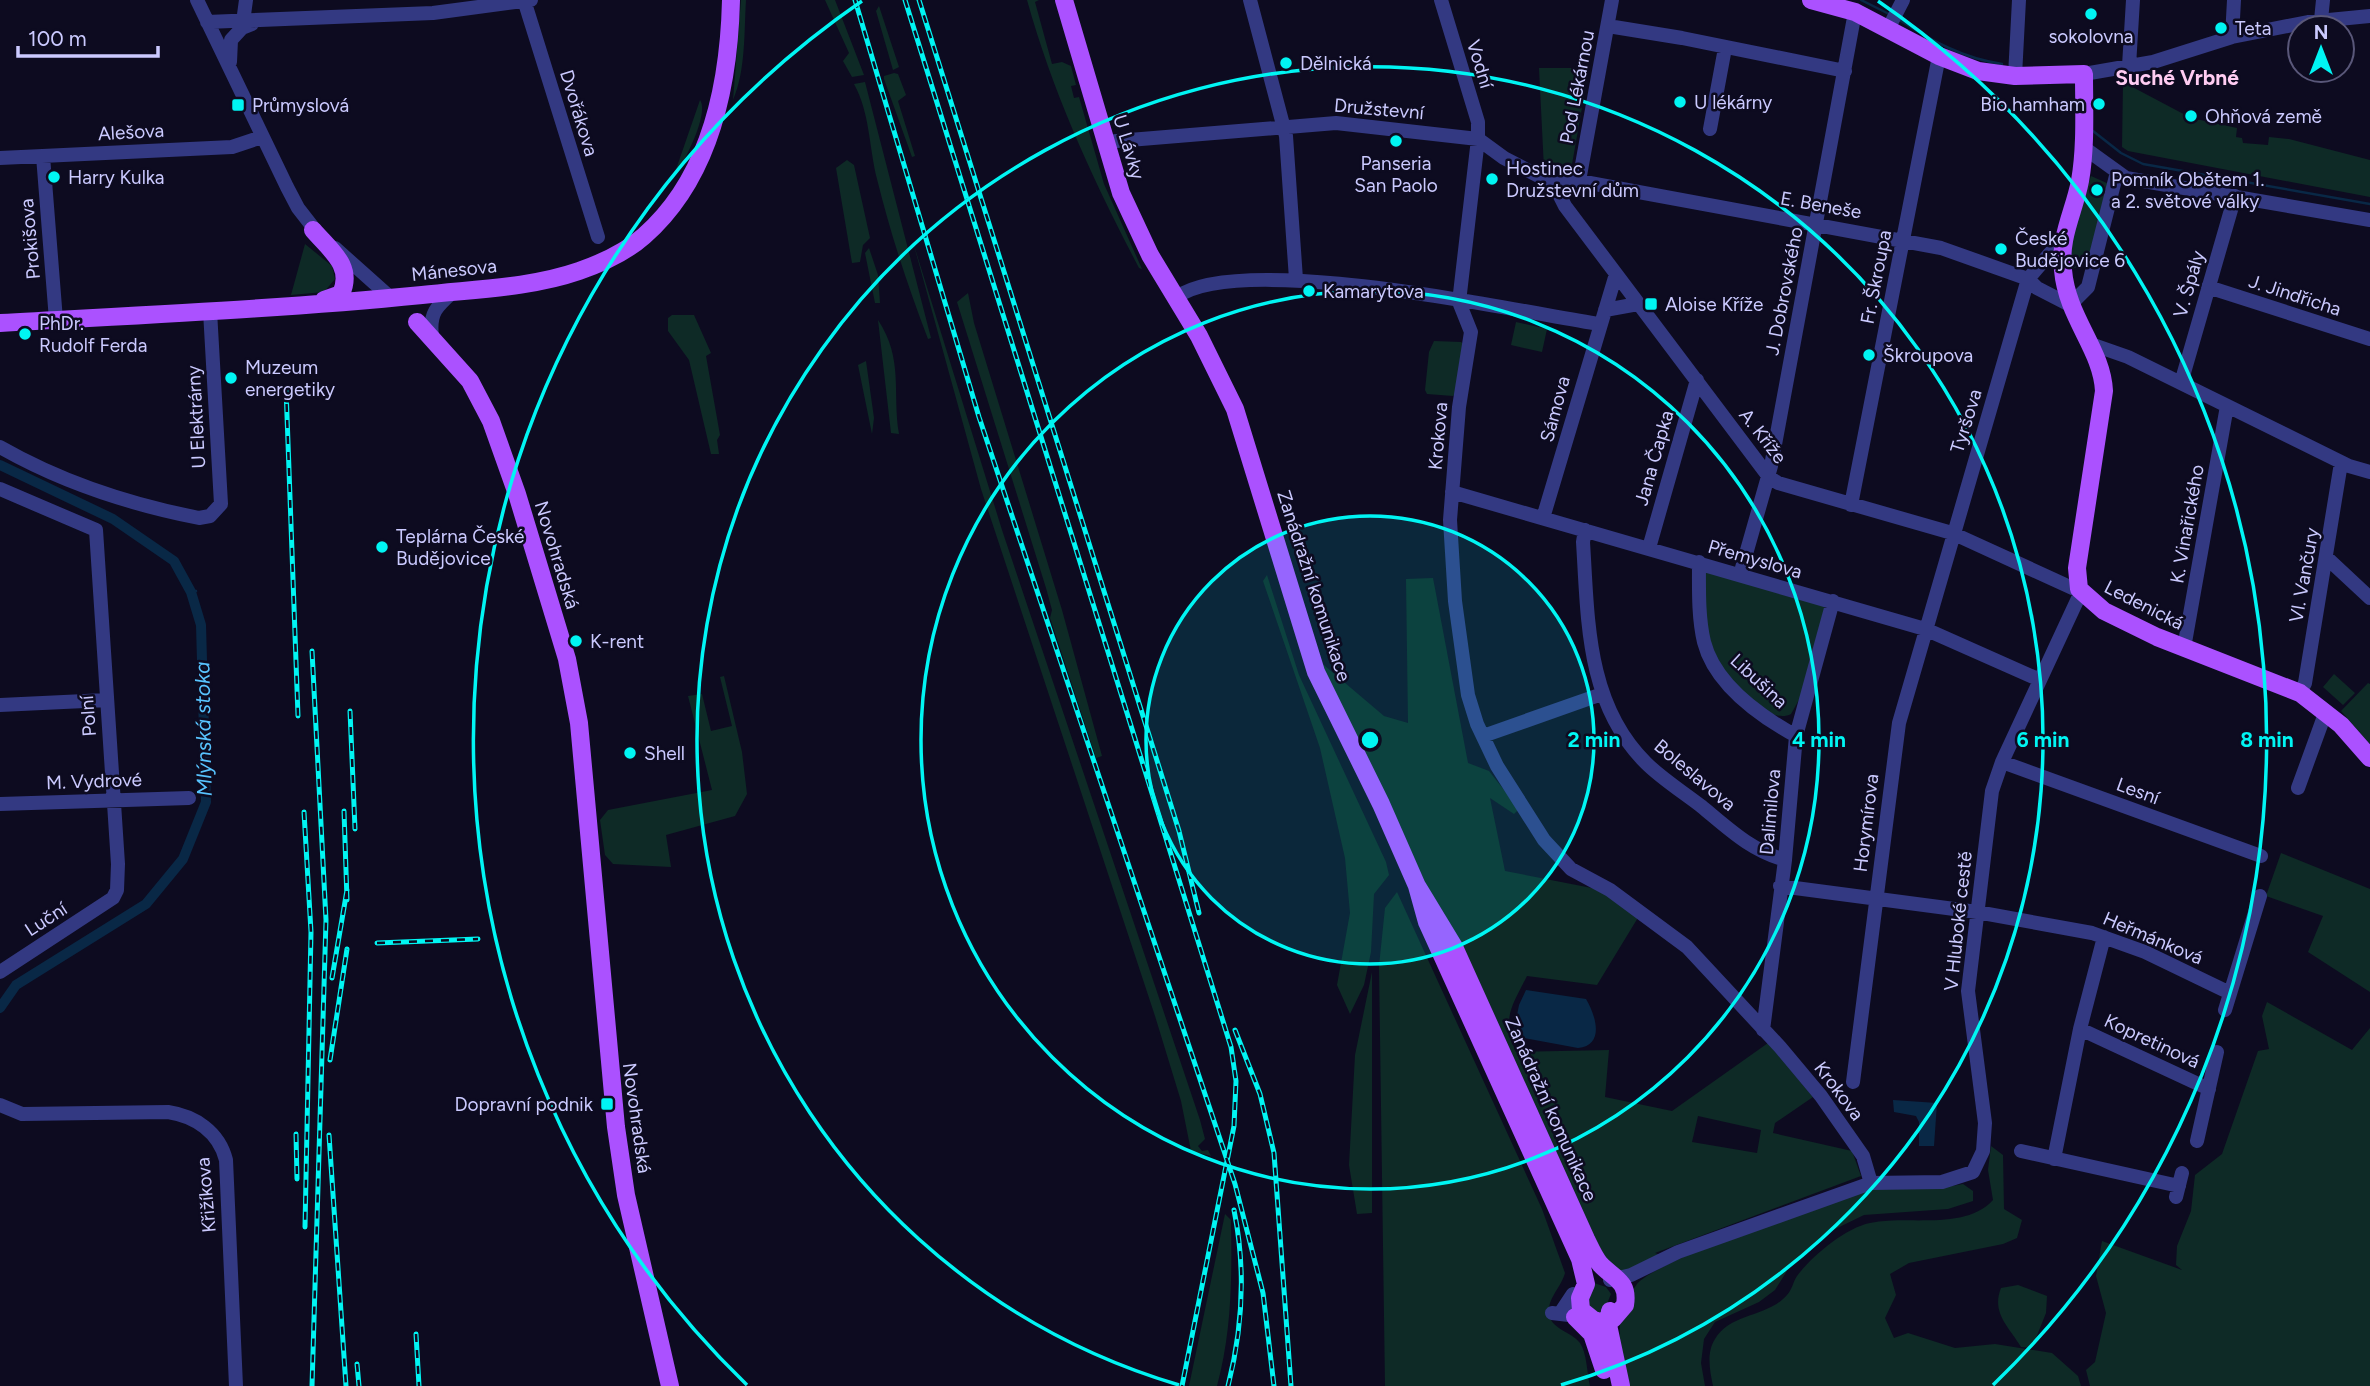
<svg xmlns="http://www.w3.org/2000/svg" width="2370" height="1386" viewBox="0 0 2370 1386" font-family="Figtree,sans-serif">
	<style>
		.green { fill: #0e2a26; fill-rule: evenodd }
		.water { fill: #092846 }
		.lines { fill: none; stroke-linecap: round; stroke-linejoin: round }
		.stream { stroke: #092846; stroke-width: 2.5 }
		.canal { stroke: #092846; stroke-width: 10 }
		.minor { stroke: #333982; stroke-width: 14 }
		.major { stroke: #ab51ff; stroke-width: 18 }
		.rail-casing { stroke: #00f5f3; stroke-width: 5 }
		.rail { stroke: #0d0b20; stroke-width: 2.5; stroke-dasharray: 8; stroke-linecap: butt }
		.ring { fill: none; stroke: #00f5f3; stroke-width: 3.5 }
		.poi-dot { fill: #00f5f3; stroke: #0d0b20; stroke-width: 2.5 }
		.labels { text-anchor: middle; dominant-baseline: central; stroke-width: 5; stroke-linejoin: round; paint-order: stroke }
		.poi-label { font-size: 19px; fill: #cbcaff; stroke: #0d0b20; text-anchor: start }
		.street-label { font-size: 19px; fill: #cbcaff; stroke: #0d0b20 }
		.neighbourhood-label { font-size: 21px; font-weight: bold; fill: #ffccf2; stroke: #0d0b20 }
		.water-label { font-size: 21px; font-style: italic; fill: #58c4ff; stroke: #0d0b20 }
		.centre { fill: #00f5f3; stroke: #0d0b20; stroke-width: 3.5 }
		.ring-label { font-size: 21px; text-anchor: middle; font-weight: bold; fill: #00f5f3; stroke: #0d0b20; stroke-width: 5; stroke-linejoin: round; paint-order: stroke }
	</style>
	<rect width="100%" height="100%" fill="#0d0b20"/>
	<path class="green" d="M741,0H746C744,32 746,70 733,100Z
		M825,0H835L864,75L852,77L843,61L849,53Z
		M1027,0H1039L1035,2L1052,64L1062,62L1071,66L1076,85L1071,86L1074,98L1079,97L1104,184L1142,269L1139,268C1094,182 1053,94 1027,0Z
		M879,6L899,67L893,70L876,11Z
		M1539,68H1589L1571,170L1559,172L1544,169Z
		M894,73L898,74L906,95L898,101L915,156L912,157L884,79V76Z
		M865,82L931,338L928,339C908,287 890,232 877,179C869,147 870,113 854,84Z
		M2123,82L2191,118L2237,128L2236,137L2242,138L2243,143L2268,145L2269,137L2289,139L2370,160V197L2128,151L2122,147Z
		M700,100C710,114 682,166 672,181Z
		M847,160L854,165L870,238L863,245L860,262L852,263L836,168Z
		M2091,176L2109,184L2087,264L2072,269C2067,237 2081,206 2091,176Z
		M913,242L1002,530L1200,1120L1205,1139L1198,1146L1202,1151L1208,1150L1211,1156L1191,1151L1181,1101L1155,1016L981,489Z
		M305,244L332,266L335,279L324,292L291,295Z
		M869,248L878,275L880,303H875L865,253Z
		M968,293L974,323L1062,610L1102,756L1096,758L1050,618L1052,610L1046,588L957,302Z
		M672,315H694L711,353L706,356L720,435L717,440L719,454H711L689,360L668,331V318Z
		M878,320C904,359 892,393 899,434L891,433Z
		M1516,322L1547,329L1542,352L1511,345Z
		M1434,341L1461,342L1465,346L1456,393L1453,396L1427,394L1425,390L1429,352Z
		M866,361L874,418L872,434L858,365Z
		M1701,570L1825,606L1800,698L1791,714C1765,728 1719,667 1709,646C1702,628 1703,590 1701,570Z
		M1267,575L1299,675L1386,862L1389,875L1374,894L1371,952L1364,985L1350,1014L1337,985L1350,913L1345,858L1320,748L1263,581Z
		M1433,578L1468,763L1489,771L1519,809L1514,814L1490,798L1505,871L1607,891L1639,916L1597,985L1527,976C1512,1006 1501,1019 1516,1052L1609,1050L1605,1097L1672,1111L1768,1043L1813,1097L1775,1123L1773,1133L1852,1151L1861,1176L1655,1253L1663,1256L1623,1274L1604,1262L1444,913L1431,894L1318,660L1384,716L1408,723L1406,579ZM1698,1116L1761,1130L1757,1153L1692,1142Z
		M2334,674L2355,693L2343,705L2323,687Z
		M724,676L742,752L747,794L735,816L666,835L671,867L613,864L605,855L600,820L608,810L712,790L688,696L702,694L711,731L732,726L720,677Z
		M2368,683L2370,684V744L2341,711Z
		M2281,853L2370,889V992L2308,952L2323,916L2266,896Z
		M1397,892L1542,1209L1565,1273C1562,1284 1554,1292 1550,1303C1543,1329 1569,1329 1580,1343C1587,1353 1587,1374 1590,1386H1385L1379,966L1385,908Z
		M1372,972V1213L1357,1214L1349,1165L1355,1055Z
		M2267,1002L2352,1050L2370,1028V1386H2090L2086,1370L2095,1362L2106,1313L2096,1276L2102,1241L2182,1270L2176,1265L2177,1246L2191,1211L2195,1175L2222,1154L2258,1051L2269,1049L2262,1016Z
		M1991,1146L2003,1155L2004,1209L2022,1220L2017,1238L2003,1244L1909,1263L1890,1274L1896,1295L1885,1318L1894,1338L1908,1333L1955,1348L1995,1344L2052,1353L2078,1376L2081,1386H1713C1710,1371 1706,1353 1715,1339C1730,1313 1768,1317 1787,1295C1792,1290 1793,1282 1797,1276C1812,1256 1845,1228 1870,1223C1908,1215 1965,1231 1993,1200L1988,1170Z
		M1963,1184L1973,1191V1201L1948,1209L1864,1215L1827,1233L1790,1266L1775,1290L1759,1302L1715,1322L1704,1339L1701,1363L1705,1386H1627C1620,1348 1611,1318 1637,1284C1656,1260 1849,1190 1884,1187C1910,1185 1937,1190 1963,1184Z
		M1225,1214L1231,1220C1232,1276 1232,1331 1217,1386H1189Z
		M1594,1283L1606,1287L1611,1294L1602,1316L1590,1311L1587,1298Z
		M2018,1285L2047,1296L2046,1313L2032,1348L2021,1347C2009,1327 1991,1313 2001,1288Z"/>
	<path class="water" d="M1526,990L1586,999C1596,1016 1605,1045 1578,1048L1513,1036L1519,1005Z
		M1893,1100L1937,1103L1934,1146H1919V1122L1916,1116L1894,1112Z"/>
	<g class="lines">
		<path class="stream" d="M1861,0L1889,14
			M1898,19C1932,41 1962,58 2002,64
			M2093,131L2121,153L2143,164L2370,204
			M191,592L196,591"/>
		<path class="canal" d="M0,465L113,519L174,561L191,592L201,625L206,802L183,859L146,904L16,985L0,1008"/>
		<path class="minor" d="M197,0L287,187L298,208L319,235
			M524,0L598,237
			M1250,0L1286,136L1296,279
			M1441,0L1478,122V139L1459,302L1471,332L1459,407L1450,520L1455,601L1468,695L1477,724L1497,766L1544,840L1571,869L1610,890L1687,947L1780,1047L1821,1096L1863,1156L1871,1183
			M2321,20L2323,0
			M207,22L433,13L531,0
			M243,22L246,0
			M1608,26L1682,38L1845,71
			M1888,29L1903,0
			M2232,37L2234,0
			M230,62L231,40L242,28L252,24
			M2129,66L2133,0
			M2084,74L2153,62L2232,37L2308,22L2370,16
			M2015,76L2019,0
			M1710,129L1725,48
			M1105,142L1336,123L1478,139L1504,158L1554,184
			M2083,147L2126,178L2370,220
			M43,156L56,320
			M0,158L232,147L262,137
			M1579,181L1612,0
			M1554,184L1565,206L1769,477L1778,483L1952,533L2081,592L2002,762L1992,791L1968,991L1985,1123L1983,1151L1973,1172L1942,1182L1871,1183L1678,1252L1631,1275L1610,1280
			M1554,184L1579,181L1941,248L2028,279L2037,288L2070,305L2088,287L2117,172
			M335,248L391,298
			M2028,279L2063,238
			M2208,287L2370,339
			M1177,297C1240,251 1515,311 1599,324
			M1605,310L1638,304
			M432,336C429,313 437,306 453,292
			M2088,343L2128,357L2349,466L2370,472
			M2181,383L2235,196
			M0,447C63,483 128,504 199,518L210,516L221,504L210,311
			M0,489L96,530L118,864L117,890L113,898L0,972
			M1452,492L1925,629L2040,680
			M1851,505L1939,56
			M1543,518L1616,274
			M1585,530L1583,542C1588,619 1586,704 1646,763C1662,779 1683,792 1701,806C1729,829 1750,850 1785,860
			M1649,548L1697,380
			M2327,558L2370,598
			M1699,562C1699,588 1698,617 1704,642C1715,685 1760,716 1796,736
			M1740,575L1771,466L1855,12
			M2184,648L2227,406
			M2300,693L2305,683L2341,463
			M0,705L106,700
			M1483,736L1602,694
			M2002,762L2261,856
			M2298,788L2326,711
			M0,804L189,798
			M1780,886L1977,912L2092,933L2145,952L2230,993
			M2225,1010L2260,896
			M2080,1029L2209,1089
			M1763,1030L1785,860L1796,736L1833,601
			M1853,1082L1899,723L2028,279
			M0,1105L22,1114L168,1112C195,1116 219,1132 226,1160L236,1386
			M2197,1141L2217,1052
			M2021,1151L2179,1186
			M2054,1159L2080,1029L2104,937
			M2176,1197L2182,1173
			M1561,1312L1573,1294
			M1552,1313L1586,1317"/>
		<path class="major" d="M1064,0L1121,193L1150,255L1199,336L1235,409L1316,672L1381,804L1417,886L1427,922L1580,1259L1586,1284L1580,1298L1581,1310L1596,1322L1613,1319L1625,1305C1629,1281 1614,1279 1600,1264C1594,1257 1590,1247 1586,1239L1454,947L1417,886
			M1811,0L1855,12L1939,56L1978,71L2015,76L2084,74C2084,109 2086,147 2080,181C2074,212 2059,237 2063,270C2067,318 2102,349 2104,391L2077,568L2079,589L2104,611L2157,637L2300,693L2341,725L2370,758
			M313,230C330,250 354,266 341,294L324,300
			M417,322L470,381L491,421L517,494L567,659L579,723L616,1127L626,1195L670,1386
			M0,323C141,315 282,309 422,295C474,289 530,288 579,271C602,263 626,252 644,236C710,178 729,85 731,0
			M1610,1311L1608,1325L1621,1386
			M1575,1317L1592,1334L1604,1370"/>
		<defs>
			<path id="rail" d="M855,0L979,417L1235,1184L1263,1293L1274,1386
				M905,0L1231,1047L1236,1081L1234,1126L1182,1386
				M919,0L1179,831L1199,913
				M286,388L298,716
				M312,651L326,920L312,1386
				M350,711L355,829
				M344,811L347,900
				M304,812L311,932L305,1227
				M377,943L478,939
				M332,978L347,890
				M1235,1030L1260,1094L1274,1153L1291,1386
				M330,1060L347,949
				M296,1134L297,1179
				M329,1135L346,1386
				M416,1334L419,1386
				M357,1364L359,1386
				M1228,1386C1243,1327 1246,1269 1234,1210"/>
		</defs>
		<use href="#rail" class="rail-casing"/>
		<use href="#rail" class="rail"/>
	</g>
	<circle cx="1370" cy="740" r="224" fill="#00f5f3" fill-opacity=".12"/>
	<g class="ring">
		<circle cx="1370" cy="740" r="224"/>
		<circle cx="1370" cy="740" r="449"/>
		<path d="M1179 1385A673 673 0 1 1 1561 1385"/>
		<path d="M747 1385A897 897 0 0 1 862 1M1878 1A897 897 0 0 1 1993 1385"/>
	</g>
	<g class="poi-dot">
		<circle cx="2091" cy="14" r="7"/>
		<circle cx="2221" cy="28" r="7"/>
		<circle cx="1286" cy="63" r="7"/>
		<circle cx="1680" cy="102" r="7"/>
		<circle cx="2099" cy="104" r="7"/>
		<rect x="231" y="98" width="14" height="14" rx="3.5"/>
		<circle cx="2191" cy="116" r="7"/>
		<circle cx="1396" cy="141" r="7"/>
		<circle cx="54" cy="177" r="7"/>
		<circle cx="1492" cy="179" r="7"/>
		<circle cx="2097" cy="190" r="7"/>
		<circle cx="2001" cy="249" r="7"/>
		<circle cx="1309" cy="291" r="7"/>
		<rect x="1644" y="297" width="14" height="14" rx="3.5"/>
		<circle cx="25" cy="334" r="7"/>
		<circle cx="1869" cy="355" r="7"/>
		<circle cx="231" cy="378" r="7"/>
		<circle cx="382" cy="547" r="7"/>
		<circle cx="576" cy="641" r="7"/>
		<circle cx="630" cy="753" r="7"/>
		<rect x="600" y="1097" width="14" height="14" rx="3.5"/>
	</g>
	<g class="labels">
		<g class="poi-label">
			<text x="2235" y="28">Teta</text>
			<text x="2091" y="36" text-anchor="middle">sokolovna</text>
			<text x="1300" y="63">Dělnická</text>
			<text x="1694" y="102">U lékárny</text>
			<text x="2085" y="104" text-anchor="end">Bio hamham</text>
			<text x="252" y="105">Průmyslová</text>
			<text x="2205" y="116">Ohňová země</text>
			<text x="1396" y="163" text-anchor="middle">Panseria<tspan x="1396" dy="22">San Paolo</tspan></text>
			<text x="1506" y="168">Hostinec<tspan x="1506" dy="22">Družstevní dům</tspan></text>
			<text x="68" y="177">Harry Kulka</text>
			<text x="2111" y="179">Pomník Obětem 1.<tspan x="2111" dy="22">a 2. světové války</tspan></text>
			<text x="2015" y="238">České<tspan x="2015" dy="22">Budějovice 6</tspan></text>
			<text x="1323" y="291">Kamarytova</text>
			<text x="1665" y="304">Aloise Kříže</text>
			<text x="39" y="323">PhDr.<tspan x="39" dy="22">Rudolf Ferda</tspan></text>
			<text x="1883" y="355">Škroupova</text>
			<text x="245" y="367">Muzeum<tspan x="245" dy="22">energetiky</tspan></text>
			<text x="396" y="536">Teplárna České<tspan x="396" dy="22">Budějovice</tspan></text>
			<text x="590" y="641">K-rent</text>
			<text x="644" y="753">Shell</text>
			<text x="593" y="1104" text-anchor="end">Dopravní podnik</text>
		</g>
		<g class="street-label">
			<text transform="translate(1480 64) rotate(73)">Vodní</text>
			<text transform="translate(1577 87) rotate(-79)">Pod Lékárnou</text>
			<text transform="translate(1379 109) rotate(5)">Družstevní</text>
			<text transform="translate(579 113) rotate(73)">Dvořákova</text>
			<text transform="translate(131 132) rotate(-3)">Alešova</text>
			<text transform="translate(1129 147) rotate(73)">U Lávky</text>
			<text transform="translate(1821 205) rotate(10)">E. Beneše</text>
			<text transform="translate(30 239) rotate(-95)">Prokišova</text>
			<text transform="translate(454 270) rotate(-6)">Mánesova</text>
			<text transform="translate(1876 277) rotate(-79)">Fr. Škroupa</text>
			<text transform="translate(2189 284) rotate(-74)">V. Špály</text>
			<text transform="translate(1784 291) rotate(-79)">J. Dobrovského</text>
			<text transform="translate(2295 295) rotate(18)">J. Jindřicha</text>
			<text transform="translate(1555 409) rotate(-75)">Sámova</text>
			<text transform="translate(196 417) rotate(-93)">U Elektrárny</text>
			<text transform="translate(1966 421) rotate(-73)">Tyršova</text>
			<text transform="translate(1438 436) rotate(-85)">Krokova</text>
			<text transform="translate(1763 436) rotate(52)">A. Kříže</text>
			<text transform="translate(1654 458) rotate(-74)">Jana Čapka</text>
			<text transform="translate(2187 524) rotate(-80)">K. Vinařického</text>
			<text transform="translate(557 555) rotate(73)">Novohradská</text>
			<text transform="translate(1755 559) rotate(16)">Přemyslova</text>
			<text transform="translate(2304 575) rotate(-80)">Vl. Vančury</text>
			<text transform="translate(1314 586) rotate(72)">Zanádražní komunikace</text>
			<text transform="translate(2144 605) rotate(27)">Ledenická</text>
			<text transform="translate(1759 681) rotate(43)">Libušina</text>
			<text transform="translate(88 716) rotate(-94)">Polní</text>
			<text transform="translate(1695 775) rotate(40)">Boleslavova</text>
			<text transform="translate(94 781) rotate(-2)">M. Vydrové</text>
			<text transform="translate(2138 791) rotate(20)">Lesní</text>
			<text transform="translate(1770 812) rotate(-85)">Dalimilova</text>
			<text transform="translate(1866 823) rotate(-83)">Horymírova</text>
			<text transform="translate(46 919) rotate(-33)">Luční</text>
			<text transform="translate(1958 921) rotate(-84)">V Hluboké cestě</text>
			<text transform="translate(2153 938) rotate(23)">Heřmánková</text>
			<text transform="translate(2152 1041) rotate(25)">Kopretinová</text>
			<text transform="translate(1839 1091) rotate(53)">Krokova</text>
			<text transform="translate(1551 1109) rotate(66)">Zanádražní komunikace</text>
			<text transform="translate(637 1118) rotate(82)">Novohradská</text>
			<text transform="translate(206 1195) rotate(-95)">Křižíkova</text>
		</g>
		<g class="neighbourhood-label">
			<text x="2177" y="77">Suché Vrbné</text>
		</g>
		<g class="water-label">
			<text transform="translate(203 729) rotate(-91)">Mlýnská stoka</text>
		</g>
	</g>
	<circle cx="1370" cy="740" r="10" class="centre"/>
	<g class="ring-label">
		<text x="1594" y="747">2 min</text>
		<text x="1819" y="747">4 min</text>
		<text x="2043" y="747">6 min</text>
		<text x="2267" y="747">8 min</text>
	</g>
	<g transform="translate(2321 49)"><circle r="33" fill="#0d0b20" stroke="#595779" stroke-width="2"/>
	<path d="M0-5L12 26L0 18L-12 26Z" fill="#00f5f3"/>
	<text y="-10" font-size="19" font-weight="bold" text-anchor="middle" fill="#cbcaff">N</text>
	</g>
	<path d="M18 46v10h140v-10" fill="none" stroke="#cbcaff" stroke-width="3.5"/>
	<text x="28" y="46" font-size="21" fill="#cbcaff" stroke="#0d0b20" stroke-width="5" paint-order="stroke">100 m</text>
</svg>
